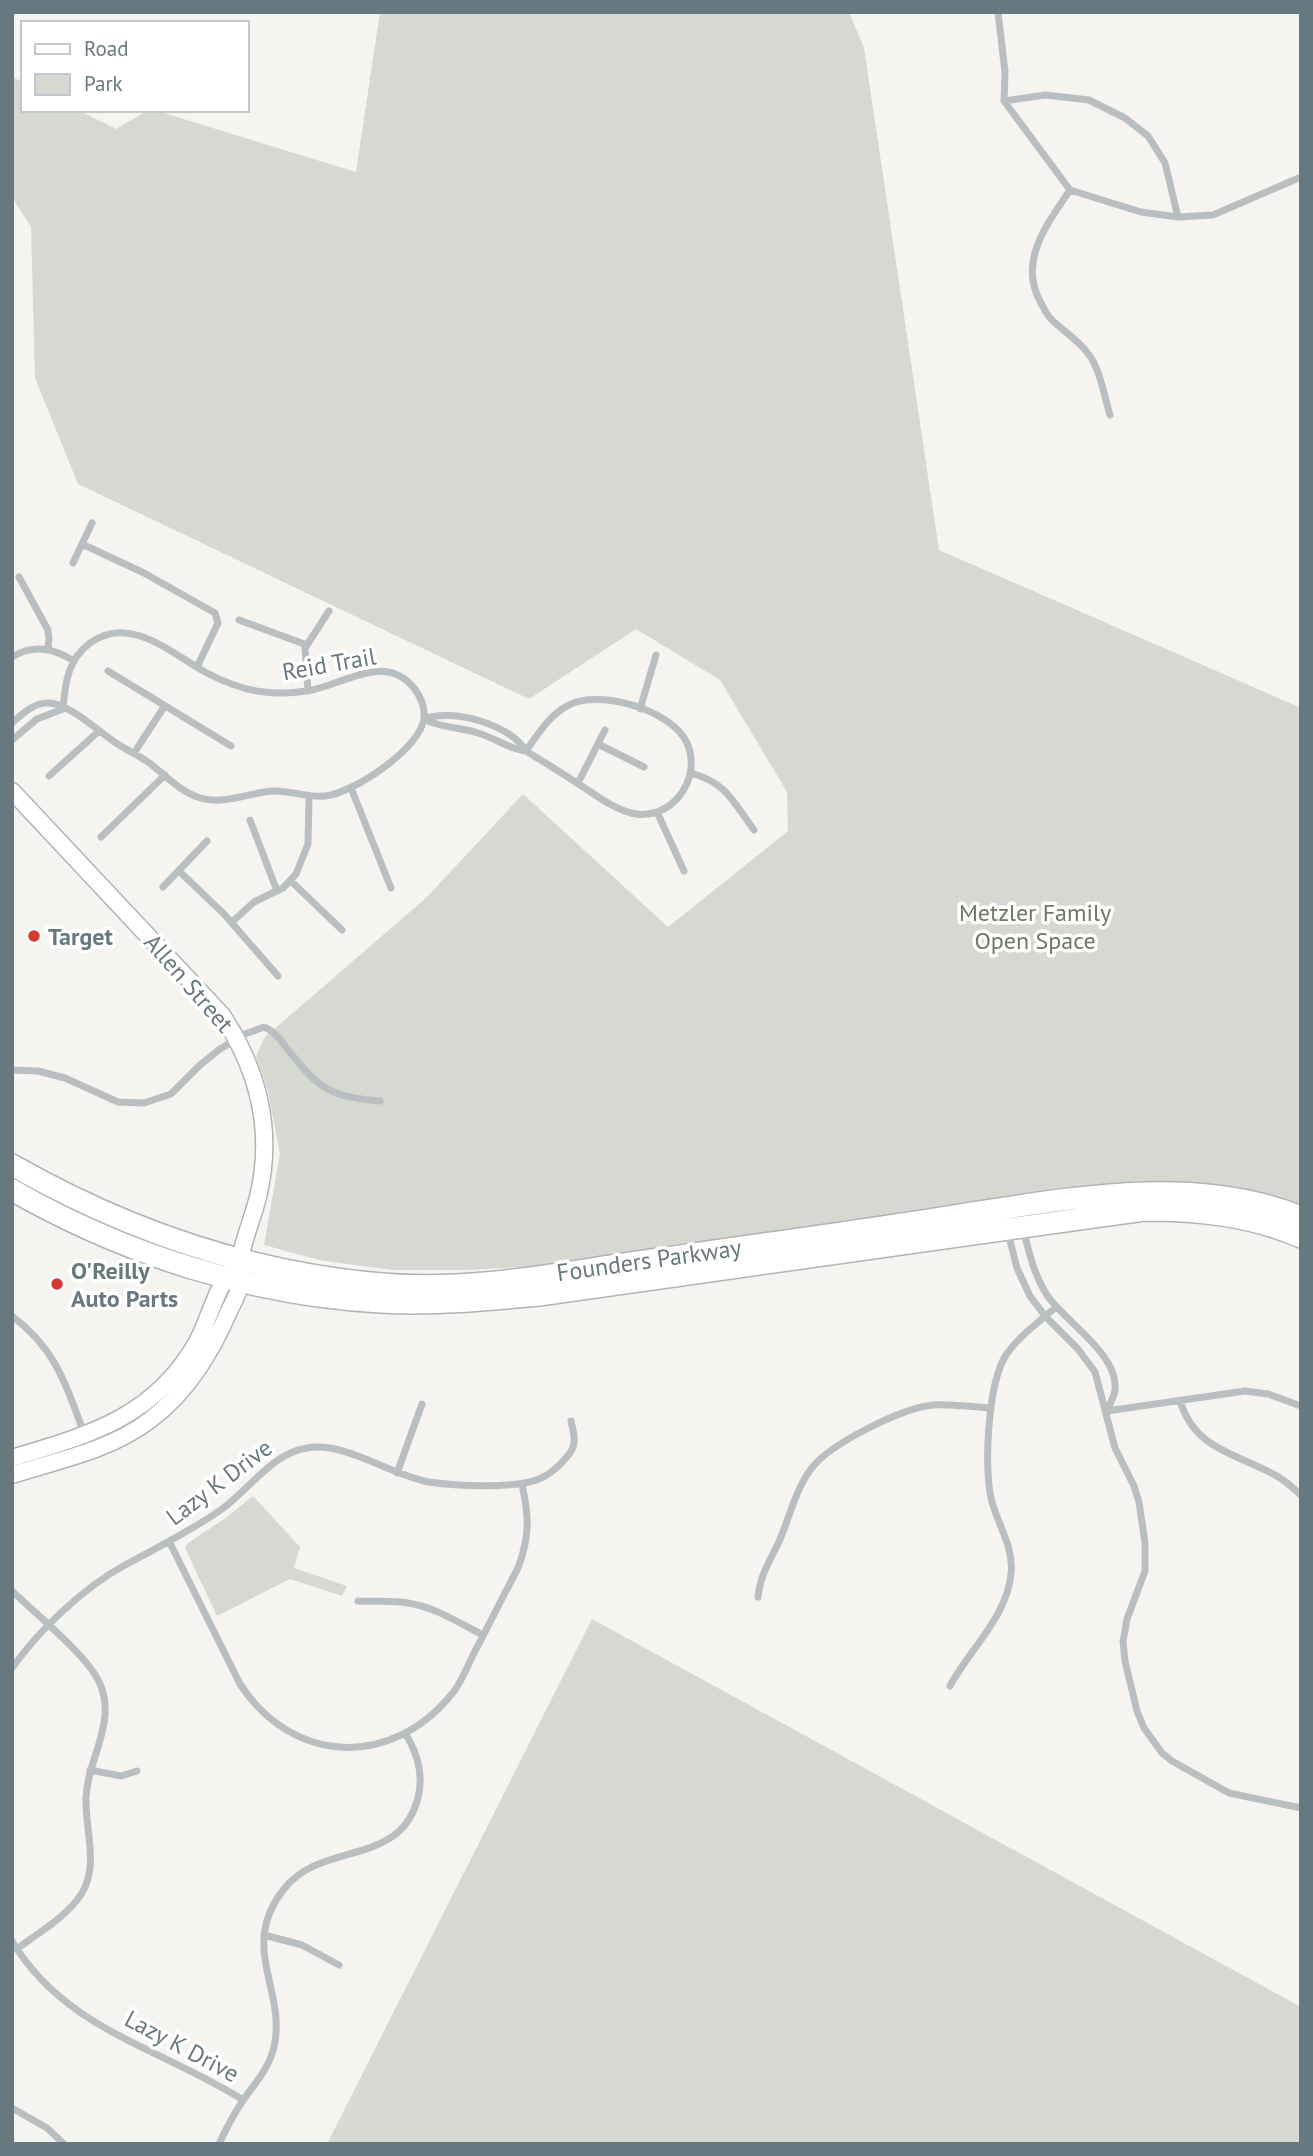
<svg xmlns="http://www.w3.org/2000/svg" width="1313" height="2156" viewBox="0 0 1313 2156" font-family="'PT Sans',sans-serif">
	<style>
		.green { fill: #d5d9d1 }
		.lines { fill: none; stroke-linecap: round; stroke-linejoin: round }
		.secondary-casing { stroke: #aeb5b8; stroke-width: 19 }
		.highway-casing { stroke: #afb4b6; stroke-width: 24 }
		.street { stroke: #b9bfc1; stroke-width: 7 }
		.secondary { stroke: #fff; stroke-width: 16 }
		.highway { stroke: #fff; stroke-width: 21 }
		.poi-dot { fill: #d53a32; stroke: #fff; stroke-width: 2.5 }
		.labels { text-anchor: middle; dominant-baseline: central; stroke-width: 7; stroke-linejoin: round; paint-order: stroke }
		.street-label { font-size: 24px; fill: #667980; stroke: #fff }
		.park-label { font-size: 24px; fill: #6c7864; stroke: #fff }
		.poi-label { font-size: 24px; font-weight: bold; fill: #667980; stroke: #fff; text-anchor: start }
	</style>
	<rect width="100%" height="100%" fill="#f5f4f1"/>
	<path class="green" d="M380,12H849L864,48L939,550L1301,708V1207L1212,1186L1136,1181L887,1217L671,1245L541,1266L467,1270H392L319,1260L264,1245L280,1154L268,1091L256,1056L265,1037L426,898L523,794L668,927L788,831L787,792L720,680L636,629L529,699L78,484L35,378L31,227L12,197V77L23,82V110H78L116,129L149,110H154L356,172Z
		M253,1496L300,1547L294,1568L347,1586L342,1596L290,1579L217,1616L185,1548L188,1543L227,1517Z
		M592,1619L1301,2007V2144H327Z"/>
	<g class="lines">
		<defs>
			<path id="secondary" d="M12,791L222,1015C259,1071 274,1131 258,1197C253,1217 244,1238 240,1259C239,1266 242,1273 241,1280C241,1289 234,1301 230,1309C211,1353 188,1391 150,1420C111,1450 59,1460 12,1475
				M12,1458C89,1435 155,1417 197,1342C209,1320 215,1290 232,1270"/>
			<path id="highway" d="M12,1165C126,1230 251,1273 382,1284C470,1292 559,1273 645,1261C746,1246 847,1233 947,1217C1061,1200 1191,1172 1301,1217
				M12,1190C124,1254 251,1295 380,1302C433,1305 486,1300 539,1295L1144,1210C1198,1210 1250,1215 1301,1237"/>
		</defs>
		<use href="#secondary" class="secondary-casing"/>
		<use href="#highway" class="highway-casing"/>
		<path class="street" d="M998,12L1005,72L1004,101L1070,190L1141,212L1178,217L1213,215L1301,177
			M1004,101L1045,95L1089,100L1125,118L1148,136L1165,163L1178,217
			M1070,190C1048,223 1017,261 1041,303C1044,309 1047,316 1053,321C1067,334 1085,345 1094,363C1102,379 1105,399 1110,415
			M82,544L144,573L215,613L218,623L197,667
			M73,563L92,523
			M19,577L48,630L49,638L48,649
			M239,620L307,645
			M12,657C34,644 53,648 74,661
			M108,671L231,746
			M308,691L305,648L329,611
			M640,709L656,655
			M424,719C440,728 460,727 478,733C495,738 509,749 526,751C544,762 562,773 580,785C596,795 612,808 631,813C671,823 703,779 687,743C672,710 600,689 569,705C550,714 538,734 526,751
			M424,719C452,708 510,724 526,751
			M12,723C22,714 34,702 49,703C70,704 98,731 116,743C128,751 141,756 152,765C167,777 181,792 200,798C225,805 248,793 272,791C290,790 307,798 325,796C354,793 421,748 424,718C425,707 421,697 414,688C385,653 346,683 312,690C296,693 280,694 264,692C244,690 222,681 205,672C171,653 129,614 90,643C68,659 65,683 63,709
			M12,740L37,719L63,709
			M598,744L644,767
			M134,753L164,707
			M691,773C727,783 733,802 754,830
			M49,776L99,731
			M578,783L605,730
			M351,788L391,888
			M657,812L684,871
			M250,820L277,891
			M101,837L165,775
			M179,871L224,914L278,976
			M291,881L342,930
			M163,887L207,841
			M232,922L254,902L283,888L296,874L308,844L309,797
			M12,1070L38,1071L65,1078L118,1102L144,1103L171,1094L200,1065L220,1049L245,1034L264,1027C275,1031 281,1041 288,1050C319,1088 329,1097 380,1101
			M1023,1229C1029,1252 1034,1275 1047,1295C1065,1322 1119,1354 1115,1390C1114,1397 1110,1404 1107,1410
			M1008,1233L1017,1268L1030,1296L1045,1316L1078,1349L1095,1372L1115,1448L1134,1486L1139,1502L1145,1543V1571L1127,1619L1123,1642L1125,1661L1137,1711L1144,1728L1162,1753L1172,1761L1229,1793L1301,1808
			M12,1316C57,1350 66,1385 85,1436
			M1180,1401C1195,1450 1236,1453 1275,1475C1285,1480 1293,1488 1301,1495
			M1107,1411L1245,1391L1268,1394L1301,1406
			M397,1473L422,1404
			M170,1543L240,1684C292,1764 390,1769 451,1695C461,1684 467,1667 474,1653C489,1625 503,1596 518,1568C530,1536 529,1517 522,1484
			M12,1591C35,1613 89,1657 100,1684C117,1723 87,1760 86,1798C85,1830 99,1864 82,1893C68,1916 38,1933 17,1949
			M758,1597C760,1574 772,1558 781,1537C790,1515 796,1489 811,1469C829,1444 902,1408 933,1405C952,1404 972,1407 991,1408
			M358,1601C375,1602 392,1600 408,1603C435,1607 459,1623 483,1635
			M12,1668C40,1629 83,1588 125,1565C158,1547 191,1531 222,1509C249,1490 272,1453 307,1448C345,1441 390,1475 429,1482C455,1486 515,1489 539,1479C549,1475 558,1467 564,1460C569,1455 574,1448 574,1442C575,1435 572,1427 571,1421
			M950,1686C969,1650 1007,1617 1011,1574C1014,1548 999,1527 992,1502C983,1470 988,1383 1006,1355C1019,1336 1039,1322 1056,1307
			M90,1770L121,1776L137,1771
			M264,1935L302,1945L339,1965
			M12,1941C65,2030 161,2048 243,2100
			M12,2108L47,2128L64,2144
			M219,2144C226,2129 233,2115 242,2102C254,2084 269,2069 274,2047C287,1990 238,1947 284,1889C323,1839 404,1869 419,1793C423,1771 417,1752 405,1733"/>
		<use href="#secondary" class="secondary"/>
		<use href="#highway" class="highway"/>
	</g>
	<g class="poi-dot">
		<circle cx="34" cy="936" r="7"/>
		<circle cx="57" cy="1284" r="7"/>
	</g>
	<g class="labels">
		<g class="street-label">
			<text transform="translate(329 664) rotate(-10)">Reid Trail</text>
			<text transform="translate(189 983) rotate(49)">Allen Street</text>
			<text transform="translate(649 1260) rotate(-8)">Founders Parkway</text>
			<text transform="translate(219 1482) rotate(-37)">Lazy K Drive</text>
			<text transform="translate(182 2046) rotate(28)">Lazy K Drive</text>
		</g>
		<g class="park-label">
			<text x="1035" y="912">Metzler Family<tspan x="1035" dy="28">Open Space</tspan></text>
		</g>
		<g class="poi-label">
			<text x="48" y="936">Target</text>
			<text x="71" y="1270">O'Reilly<tspan x="71" dy="28">Auto Parts</tspan></text>
		</g>
	</g>
	<rect width="1313" height="2156" fill="none" stroke="#667980" stroke-width="28"/>
	<rect x="21" y="21" width="228" height="91" fill="#ffffff" stroke="#c2c9cc" stroke-width="2"/>
	<rect x="35" y="44" width="35" height="10" fill="#ffffff" stroke="#c2c9cc" stroke-width="2"/>
	<text x="84" y="56" font-size="21" fill="#667980">Road</text>
	<rect x="35" y="74" width="35" height="21" fill="#d5d9d1" stroke="#c2c9cc" stroke-width="2"/>
	<text x="84" y="91" font-size="21" fill="#667980">Park</text>
</svg>
